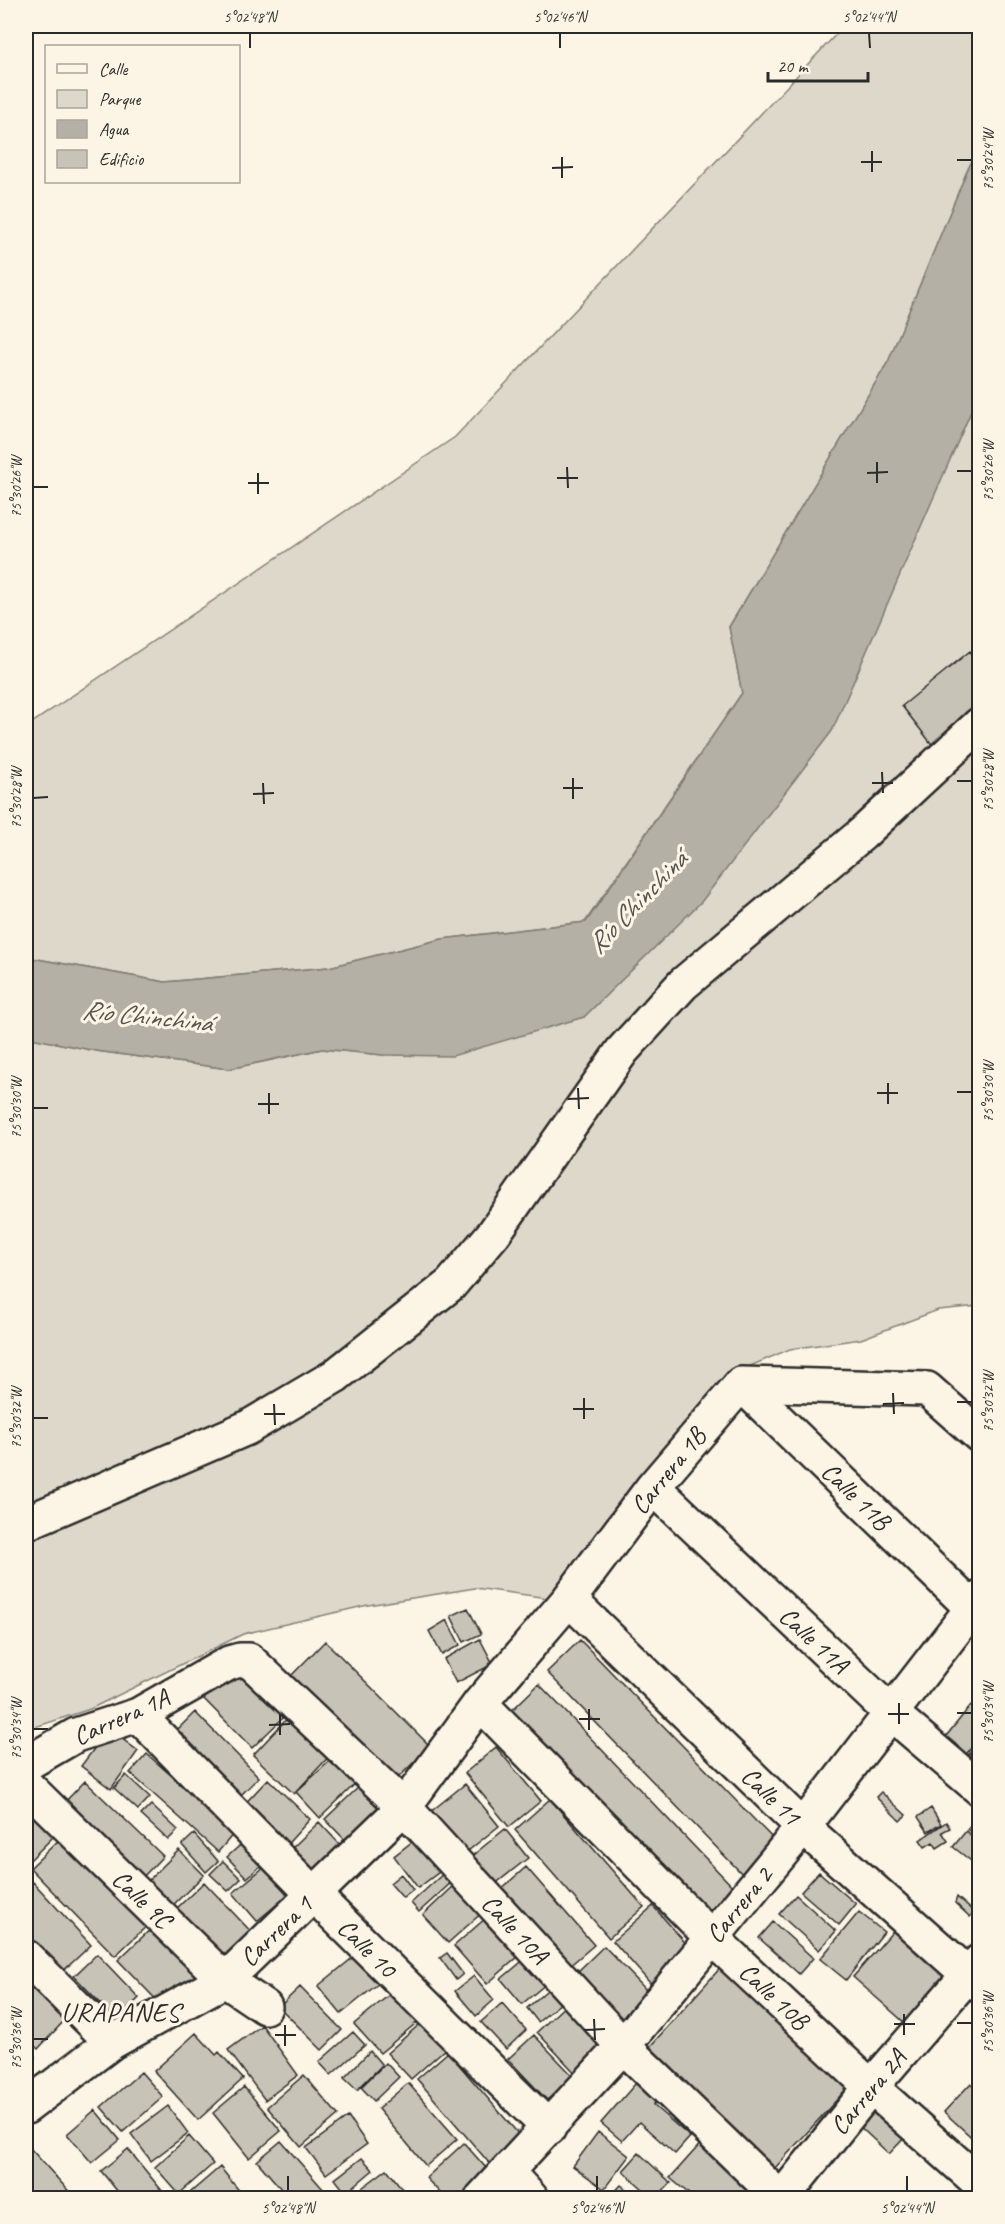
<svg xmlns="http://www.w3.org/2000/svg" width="1005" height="2224" viewBox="0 0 1005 2224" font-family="Caveat,sans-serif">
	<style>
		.green { fill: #ded8ca; stroke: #84827a; stroke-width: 1.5 }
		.water { fill: #b4b0a5; stroke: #7d7b74; stroke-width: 1.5 }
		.building { fill: #c8c3b7; stroke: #2b2b2b; stroke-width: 1.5 }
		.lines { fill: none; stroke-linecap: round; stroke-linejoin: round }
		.minor-casing { stroke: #2b2b2b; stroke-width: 38 }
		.minor { stroke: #fcf5e5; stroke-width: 33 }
		.ticks { fill: none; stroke: #2b2b2b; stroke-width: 2 }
		.labels { text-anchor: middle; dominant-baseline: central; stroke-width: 6; stroke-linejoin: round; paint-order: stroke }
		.street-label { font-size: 26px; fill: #2b2b2b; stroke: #fcf5e5 }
		.water-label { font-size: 27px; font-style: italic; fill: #545350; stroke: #fcf5e5 }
		.neighbourhood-label { font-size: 27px; letter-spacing: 1.5px; fill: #2b2b2b; stroke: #fcf5e5 }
		.neatline { fill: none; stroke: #2b2b2b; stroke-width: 2 }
		.ticks-label { font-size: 15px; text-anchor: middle; fill: #2b2b2b }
	</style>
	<rect width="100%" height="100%" fill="#fcf5e5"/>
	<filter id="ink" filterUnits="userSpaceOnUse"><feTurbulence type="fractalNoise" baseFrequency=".0167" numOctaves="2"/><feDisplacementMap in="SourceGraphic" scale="12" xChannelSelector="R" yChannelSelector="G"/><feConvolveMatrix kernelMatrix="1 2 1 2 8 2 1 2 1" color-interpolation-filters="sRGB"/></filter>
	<g filter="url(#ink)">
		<path class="green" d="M844,26H979V147L967,171L888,362L729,627L742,693L585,922L442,939L329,967L165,982L26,957V727L455,437Z
			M979,393V1306L938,1310L861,1339L790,1349L724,1377L555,1599L475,1588L368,1605L243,1634L90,1709L26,1730V1037L96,1051L229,1069L322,1049L383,1055L584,1017L947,465Z"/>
		<path class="water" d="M979,147V393L832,731L702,901L584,1017L452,1056L383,1055L322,1049L229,1069L96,1051L26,1037V957L165,982L329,967L442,939L586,922L742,693L729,627L888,362L967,171Z"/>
		<path class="building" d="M970,651L980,664V711L934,747L902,706Z
			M468,1608L481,1634L464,1642L451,1616Z
			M447,1620L460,1645L442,1655L429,1631Z
			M480,1639L493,1664L456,1683L444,1659Z
			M580,1640L779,1845L746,1878L547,1672Z
			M325,1641L430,1746L393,1783L289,1678Z
			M236,1668L284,1717L252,1748L204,1699Z
			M539,1684L733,1887L704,1916L510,1712Z
			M971,1705L980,1711V1737L960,1762L939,1745Z
			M295,1710L336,1749L294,1794L253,1755Z
			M195,1712L259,1777L235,1801L172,1735Z
			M109,1729L138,1751L111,1789L81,1766Z
			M980,1741V1781L960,1765Z
			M496,1747L541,1801L509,1827L465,1773Z
			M147,1754L235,1832L218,1852L130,1773Z
			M332,1759L355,1784L320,1818L296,1792Z
			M126,1775L150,1797L138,1810L114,1788Z
			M268,1779L310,1819L282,1850L239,1810Z
			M85,1781L163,1856L141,1879L63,1804Z
			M363,1783L382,1804L345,1840L325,1819Z
			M465,1784L499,1826L463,1855L429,1813Z
			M881,1792L906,1815L900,1821L876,1797Z
			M550,1799L644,1907L609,1938L515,1830Z
			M26,1801L57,1833L26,1864Z
			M151,1805L178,1830L168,1840L141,1815Z
			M931,1808L941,1824L928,1832L918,1817Z
			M980,1813V1866L979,1867L953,1847L966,1831L975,1839L977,1836L967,1829Z
			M319,1822L347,1852L315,1882L287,1853Z
			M946,1822L950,1828L942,1832L948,1841L937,1848L933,1842L925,1847L920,1840Z
			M505,1829L528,1858L490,1888L467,1860Z
			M67,1832L152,1921L115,1956L30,1868Z
			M194,1834L218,1861L206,1872L182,1845Z
			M422,1834L447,1866L418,1888L394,1856Z
			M247,1839L266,1861L247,1878L227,1857Z
			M179,1850L204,1875L172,1906L147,1882Z
			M223,1861L241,1879L228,1891L210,1874Z
			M264,1867L288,1895L257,1921L233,1893Z
			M526,1867L594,1945L567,1968L500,1890Z
			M445,1872L453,1881L419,1912L411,1903Z
			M819,1872L856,1904L839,1925L801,1892Z
			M401,1874L413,1890L403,1898L390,1883Z
			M33,1882L91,1945L60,1974L26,1936V1889Z
			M204,1882L257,1938L226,1967L173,1912Z
			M458,1882L485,1910L448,1943L423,1915Z
			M796,1895L836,1931L819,1950L779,1914Z
			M957,1897L974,1912L970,1917L955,1903Z
			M653,1906L690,1948L650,1983L613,1941Z
			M495,1910L528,1948L487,1984L454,1946Z
			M859,1912L884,1932L846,1980L820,1959Z
			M773,1922L813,1958L799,1974L759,1938Z
			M154,1926L202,1975L166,2010L118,1960Z
			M894,1930L946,1977L905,2023L853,1977Z
			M604,1946L652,1996L622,2025L574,1975Z
			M361,1951L384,1979L341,2014L318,1986Z
			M447,1953L463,1974L456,1980L440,1958Z
			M532,1953L553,1978L522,2004L501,1979Z
			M97,1954L139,1998L117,2020L74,1976Z
			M26,1962L76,2008L38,2049L26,2038Z
			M722,1966L851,2084L775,2168L646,2051Z
			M474,1976L494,2000L476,2016L455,1991Z
			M555,1983L567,1998L538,2022L527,2008Z
			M300,1987L342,2030L322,2050L279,2007Z
			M395,1990L420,2020L380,2053L354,2024Z
			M569,2002L610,2047L578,2076L537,2032Z
			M502,2003L526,2030L506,2049L481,2022Z
			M421,2023L445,2049L411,2079L387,2053Z
			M262,2025L298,2075L265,2100L228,2050Z
			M353,2032L365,2045L331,2075L319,2062Z
			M196,2033L216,2055L219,2052L243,2079L198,2120L154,2071Z
			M534,2035L573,2076L547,2100L508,2059Z
			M26,2049L35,2057L26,2068Z
			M370,2051L382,2065L357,2090L344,2078Z
			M448,2052L527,2144L496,2171L417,2079Z
			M386,2063L399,2077L374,2101L361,2087Z
			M141,2072L163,2097L123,2132L101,2107Z
			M304,2075L338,2115L301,2147L267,2107Z
			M408,2083L457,2139L426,2166L378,2109Z
			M636,2083L657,2101L653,2105L690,2137L675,2154L639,2122L622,2141L601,2123Z
			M971,2083L980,2090V2145L944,2112Z
			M244,2087L281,2131L249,2158L213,2113Z
			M874,2101L908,2134L889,2154L855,2122Z
			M168,2106L188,2133L151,2161L131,2134Z
			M95,2110L120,2140L92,2163L67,2134Z
			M348,2117L367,2144L326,2174L306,2148Z
			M598,2132L629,2156L604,2189L573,2166Z
			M189,2136L213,2164L179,2194L155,2167Z
			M281,2141L331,2198H289L257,2161Z
			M703,2141L768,2198H694L670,2178Z
			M464,2143L494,2177L470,2198H445L426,2178Z
			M29,2147L75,2198H26V2150Z
			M128,2149L167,2197L166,2198H123L101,2171Z
			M639,2153L671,2183L657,2198H653L623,2171Z
			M362,2158L373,2170L346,2193L335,2179Z
			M220,2167L241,2193L235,2198H184Z
			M387,2169L409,2198H351L350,2197Z
			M621,2185L637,2198H609Z"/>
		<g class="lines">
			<defs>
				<path id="minor" d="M741,1384L971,1607
					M653,1487L891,1713L980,1789
					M26,1523L247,1428L335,1376L451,1284L494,1233L622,1051L683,984L862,834L980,724
					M569,1599L803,1827L980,1985
					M480,1703L712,1938L871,2087L975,2179
					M138,1715L314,1895L549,2128
					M26,1764L76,1735L138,1715L229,1663L240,1660H249L404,1807L623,2046L780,2198
					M26,1785L225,1980L265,2007
					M26,1957L112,2042
					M26,2107L112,2042L225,1980L404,1807L480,1703L569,1599L653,1487L741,1384L927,1389L980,1436
					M508,2173L531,2198
					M482,2198L623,2046L803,1827L980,1598
					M782,2198L871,2087L980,1961"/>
			</defs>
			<use href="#minor" class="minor-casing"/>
			<use href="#minor" class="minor"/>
		</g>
	</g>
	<path class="ticks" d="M250,33V48M560,33V48M869,33L870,48M872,151V172M562,157V178M957,160H972M861,162H882M552,168L573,167M877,462V483M567,467L568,488M957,471H972M258,473V494M867,473L888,472M557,478H578M248,483H269M33,487H48M882,772L883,793M573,778V799M957,781H972M263,783L264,804M872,783H893M563,788H583M253,794L274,793M33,798L48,797M888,1083V1104M578,1088L579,1109M957,1092H972M269,1093V1114M877,1093H898M568,1099L589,1098M258,1104H279M33,1108H48M893,1393L894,1414M584,1398V1419M957,1402H972M274,1404L275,1425M883,1404L904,1403M573,1409H594M264,1414H285M33,1418H48M899,1703V1724M589,1709V1730M957,1713H972M280,1714V1735M888,1714H909M579,1719H600M269,1725L290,1724M33,1729H48M904,2014V2035M594,2019L595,2040M957,2023H972M894,2024H915M285,2025V2046M584,2030L605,2029M275,2035H296M33,2039H48M288,2176V2191M597,2176V2191M907,2176V2191"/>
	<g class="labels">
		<g class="street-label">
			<text transform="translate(668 1471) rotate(-51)">Carrera 1B</text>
			<text transform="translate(856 1496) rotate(44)">Calle 11B</text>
			<text transform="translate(814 1640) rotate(43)">Calle 11A</text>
			<text transform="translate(121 1717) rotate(-24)">Carrera 1A</text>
			<text transform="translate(771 1796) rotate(44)">Calle 11</text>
			<text transform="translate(142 1899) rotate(44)">Calle 9C</text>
			<text transform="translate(739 1905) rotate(-51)">Carrera 2</text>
			<text transform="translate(515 1929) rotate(47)">Calle 10A</text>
			<text transform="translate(276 1931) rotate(-44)">Carrera 1</text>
			<text transform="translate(367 1948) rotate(45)">Calle 10</text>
			<text transform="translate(774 1996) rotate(43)">Calle 10B</text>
			<text transform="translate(868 2092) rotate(-50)">Carrera 2A</text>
		</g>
		<g class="water-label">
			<text transform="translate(637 902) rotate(-46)">Río Chinchiná</text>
			<text transform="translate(147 1016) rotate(6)">Río Chinchiná</text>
		</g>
		<g class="neighbourhood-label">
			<text x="121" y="2012">URAPANES</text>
		</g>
	</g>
	<rect width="1005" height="2224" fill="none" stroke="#fcf5e5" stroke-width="66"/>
	<rect x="45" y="45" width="195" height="138" fill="#fcf5e5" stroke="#a8a49b" stroke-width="1.5"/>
	<rect x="57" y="64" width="30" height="9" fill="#fcf5e5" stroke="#a8a49b" stroke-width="1.5"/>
	<text x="99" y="75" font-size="18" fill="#2b2b2b">Calle</text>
	<rect x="57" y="90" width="30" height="18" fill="#ded8ca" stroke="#a8a49b" stroke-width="1.5"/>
	<text x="99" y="105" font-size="18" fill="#2b2b2b">Parque</text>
	<rect x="57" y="120" width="30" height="18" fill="#b4b0a5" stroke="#a8a49b" stroke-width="1.5"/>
	<text x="99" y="135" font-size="18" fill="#2b2b2b">Agua</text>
	<rect x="57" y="150" width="30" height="18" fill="#c8c3b7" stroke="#a8a49b" stroke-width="1.5"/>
	<text x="99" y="165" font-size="18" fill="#2b2b2b">Edificio</text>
	<path d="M768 72v9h100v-9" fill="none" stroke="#2b2b2b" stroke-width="3"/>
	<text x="777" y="72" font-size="18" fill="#2b2b2b" stroke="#fcf5e5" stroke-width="4.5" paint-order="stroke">20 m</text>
	<rect x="33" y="33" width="939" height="2158" class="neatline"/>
	<g class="ticks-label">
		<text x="250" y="22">5°02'48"N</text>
		<text x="560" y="22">5°02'46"N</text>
		<text x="869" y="22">5°02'44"N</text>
		<text transform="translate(988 160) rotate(-90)" y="5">75°30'24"W</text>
		<text transform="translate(988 471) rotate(-90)" y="5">75°30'26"W</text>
		<text transform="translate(16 487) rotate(-90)" y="5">75°30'26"W</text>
		<text transform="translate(988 781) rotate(-90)" y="5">75°30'28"W</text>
		<text transform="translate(16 798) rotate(-90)" y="5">75°30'28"W</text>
		<text transform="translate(988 1092) rotate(-90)" y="5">75°30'30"W</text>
		<text transform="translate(16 1108) rotate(-90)" y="5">75°30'30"W</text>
		<text transform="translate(988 1402) rotate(-90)" y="5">75°30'32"W</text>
		<text transform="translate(16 1418) rotate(-90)" y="5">75°30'32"W</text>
		<text transform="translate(988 1713) rotate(-90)" y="5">75°30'34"W</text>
		<text transform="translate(16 1729) rotate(-90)" y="5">75°30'34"W</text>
		<text transform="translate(988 2023) rotate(-90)" y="5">75°30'36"W</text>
		<text transform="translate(16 2039) rotate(-90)" y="5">75°30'36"W</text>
		<text x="288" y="2213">5°02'48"N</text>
		<text x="597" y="2213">5°02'46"N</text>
		<text x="907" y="2213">5°02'44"N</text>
	</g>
</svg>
